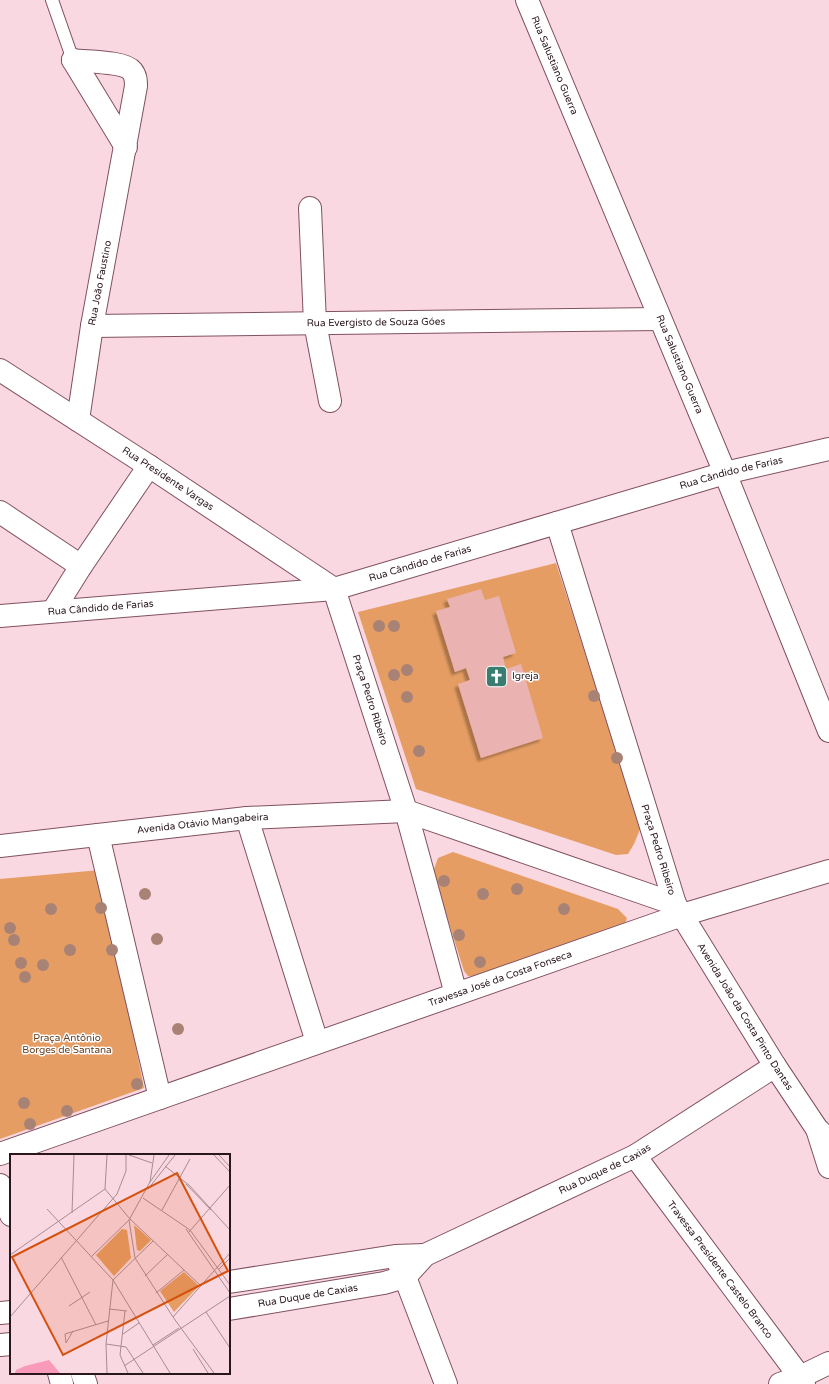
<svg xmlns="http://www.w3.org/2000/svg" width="829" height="1384" viewBox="0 0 829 1384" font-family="'Varela Round',sans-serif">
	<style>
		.green { fill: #e59d63 }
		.building { fill: #ebb2b2; filter: url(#shadow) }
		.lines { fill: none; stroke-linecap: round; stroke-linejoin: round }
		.service-casing { stroke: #805160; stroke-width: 14 }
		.minor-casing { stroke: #805160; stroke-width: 24 }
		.secondary-casing { stroke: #805160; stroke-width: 24 }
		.service { stroke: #fff; stroke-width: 12 }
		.minor { stroke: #fff; stroke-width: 22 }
		.secondary { stroke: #fff; stroke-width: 22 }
		.tree { fill: #a88375 }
		.labels { text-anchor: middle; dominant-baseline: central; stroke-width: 3; stroke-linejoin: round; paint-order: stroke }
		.street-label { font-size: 10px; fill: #2a171d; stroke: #fff }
		.poi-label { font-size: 10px; fill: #2a171d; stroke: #fff; text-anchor: start }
		.park-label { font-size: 10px; fill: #643d1c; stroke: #fff }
		.inset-road { fill: none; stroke: #a78b93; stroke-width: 1 }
		.view { fill: #d5520e; fill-opacity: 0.15; stroke: #d5520e; stroke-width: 2 }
		.inset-edge { fill: none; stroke: #2a171d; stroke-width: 2 }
	</style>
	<defs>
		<filter id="shadow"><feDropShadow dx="-3.5" dy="3.5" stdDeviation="1" flood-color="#0004"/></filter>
	</defs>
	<rect width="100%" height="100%" fill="#fad8e2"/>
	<path class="green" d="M556,563L641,827L634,844L628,854L616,855L416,789L358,612Z
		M453,852L618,909L627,918L625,924L480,978L468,976L464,971L433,872L438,858Z
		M100,870L144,1088L0,1139V879Z"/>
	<path class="building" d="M481,589L485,600L499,596L516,653L503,657L506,669L521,664L543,738L481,758L458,684L470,680L466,668L455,672L436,611L450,607L447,599Z"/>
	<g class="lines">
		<defs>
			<path id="service" d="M52,0L73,60"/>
			<g id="minor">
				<path id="s1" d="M527,0L725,473L829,731"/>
				<path d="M73,60C86,62 124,61 132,71C136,76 136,81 136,86L92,326L78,420"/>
				<path d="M73,60L126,147"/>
				<path d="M310,208L315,323L330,401"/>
				<path id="s2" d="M92,326L660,319"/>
				<path id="s3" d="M0,370L149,466L334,589L406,811L456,994"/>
				<path d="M0,512L81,566"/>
				<path id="s4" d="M557,523L675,904"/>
				<path d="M53,611L81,566L149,466"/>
				<path id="s5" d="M0,616L334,589L725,473L829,449"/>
				<path d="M247,818L317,1042"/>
				<path d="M98,835L160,1098"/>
				<path id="s6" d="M0,1154L682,915"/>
				<path id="s7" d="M635,1156L800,1377L804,1384"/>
				<path d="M0,1185L11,1215"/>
				<path d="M399,1264L405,1277L446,1384"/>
				<path d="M229,1282L395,1256L425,1255"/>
				<path id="s8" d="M229,1309L384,1283L405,1277L425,1255L635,1156L775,1066"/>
				<path d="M0,1313L11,1312"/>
				<path d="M0,1345L11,1344"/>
				<path d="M59,1373L62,1384"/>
				<path d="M82,1373L86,1384"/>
				<path d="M780,1384L800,1377L829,1363"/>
			</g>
			<g id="secondary">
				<path id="s9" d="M0,846L247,818L406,811L675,904L775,1066L817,1129L829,1140"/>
				<path d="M682,915L829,871"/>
				<path d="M817,1129L829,1167"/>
			</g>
		</defs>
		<use href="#service" class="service-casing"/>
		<use href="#minor" class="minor-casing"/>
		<use href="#secondary" class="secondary-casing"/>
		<use href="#service" class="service"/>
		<use href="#minor" class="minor"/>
		<use href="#secondary" class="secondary"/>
	</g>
	<g class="tree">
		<circle cx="379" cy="626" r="6"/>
		<circle cx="394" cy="626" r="6"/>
		<circle cx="407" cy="670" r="6"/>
		<circle cx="394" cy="675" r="6"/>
		<circle cx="594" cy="696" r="6"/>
		<circle cx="407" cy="697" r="6"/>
		<circle cx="419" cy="751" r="6"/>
		<circle cx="617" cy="758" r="6"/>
		<circle cx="444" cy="881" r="6"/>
		<circle cx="517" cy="889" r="6"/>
		<circle cx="145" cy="894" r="6"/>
		<circle cx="483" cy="894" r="6"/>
		<circle cx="101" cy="908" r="6"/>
		<circle cx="51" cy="909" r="6"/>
		<circle cx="564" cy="909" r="6"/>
		<circle cx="10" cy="928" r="6"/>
		<circle cx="459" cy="935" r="6"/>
		<circle cx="157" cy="939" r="6"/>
		<circle cx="14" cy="940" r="6"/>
		<circle cx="70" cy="950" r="6"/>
		<circle cx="112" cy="950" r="6"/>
		<circle cx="480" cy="962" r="6"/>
		<circle cx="21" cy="963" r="6"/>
		<circle cx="43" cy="965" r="6"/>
		<circle cx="25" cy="977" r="6"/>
		<circle cx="178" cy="1029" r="6"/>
		<circle cx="137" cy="1084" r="6"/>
		<circle cx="24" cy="1103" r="6"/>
		<circle cx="67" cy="1111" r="6"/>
		<circle cx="30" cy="1124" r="6"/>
	</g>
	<defs>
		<symbol id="church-square" viewBox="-11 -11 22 22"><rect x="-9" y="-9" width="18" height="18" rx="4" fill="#3a7d70" stroke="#fff"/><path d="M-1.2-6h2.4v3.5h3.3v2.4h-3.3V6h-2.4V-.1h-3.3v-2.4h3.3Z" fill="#fff"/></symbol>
	</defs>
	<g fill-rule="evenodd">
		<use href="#church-square" x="484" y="664" width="25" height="25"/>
	</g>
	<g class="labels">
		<g class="street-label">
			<text stroke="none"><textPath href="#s1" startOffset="71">Rua Salustiano Guerra</textPath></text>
			<text transform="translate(100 283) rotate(-79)">Rua João Faustino</text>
			<text stroke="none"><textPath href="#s2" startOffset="284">Rua Evergisto de Souza Góes</textPath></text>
			<text stroke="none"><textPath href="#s1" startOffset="395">Rua Salustiano Guerra</textPath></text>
			<text stroke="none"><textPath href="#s5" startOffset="749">Rua Cândido de Farias</textPath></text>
			<text stroke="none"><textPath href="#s3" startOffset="200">Rua Presidente Vargas</textPath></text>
			<text stroke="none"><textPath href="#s5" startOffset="425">Rua Cândido de Farias</textPath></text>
			<text stroke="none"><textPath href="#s5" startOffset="101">Rua Cândido de Farias</textPath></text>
			<text stroke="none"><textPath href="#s3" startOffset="516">Praça Pedro Ribeiro</textPath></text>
			<text stroke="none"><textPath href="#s9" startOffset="204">Avenida Otávio Mangabeira</textPath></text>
			<text stroke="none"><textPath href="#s4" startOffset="342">Praça Pedro Ribeiro</textPath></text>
			<text stroke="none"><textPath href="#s6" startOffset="530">Travessa José da Costa Fonseca</textPath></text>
			<text stroke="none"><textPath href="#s9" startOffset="825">Avenida João da Costa Pinto Dantas</textPath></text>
			<text stroke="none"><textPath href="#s8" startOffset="408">Rua Duque de Caxias</textPath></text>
			<text stroke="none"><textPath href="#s7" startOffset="142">Travessa Presidente Castelo Branco</textPath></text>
			<text stroke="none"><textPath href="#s8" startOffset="80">Rua Duque de Caxias</textPath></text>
		</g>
		<g class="poi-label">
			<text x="512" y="676">Igreja</text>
		</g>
		<g class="park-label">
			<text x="67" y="1038">Praça Antônio<tspan x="67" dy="12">Borges de Santana</tspan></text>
		</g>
	</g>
	<g transform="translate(10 1154)">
		<rect width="220" height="220" fill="#fad8e2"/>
		<path d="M124,71L141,86L130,97L127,96ZM112,75L117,76L121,104L104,122L86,101ZM174,118L189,132L164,158L150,137Z" fill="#e59d63"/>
		<path d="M39,206L50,219H5L6,216L15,212Z" fill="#f99aba"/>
		<path class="inset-road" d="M119,1L142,9M159,1L140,28L119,66L125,104L163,163M204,1L220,18M209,1L220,13M155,12L180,32L220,76M140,28L144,1M176,30L201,56M95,35L97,1M138,35L165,1M133,44L180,76L220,131M37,55L103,126L160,219M152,56L180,5M62,59L64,1M120,65L191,132M176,75L220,139M179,78L220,31M0,101L95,35L120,65M51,103L86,171M81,103L119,66M209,115L220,104M135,122L158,100M146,139L174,116M59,152L80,138M99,155L117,157M115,157L110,201L118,219M196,158L220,194M0,163L107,40L116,17V1M168,170L163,163L220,99M168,170L204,219M113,180L129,169M56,189L55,180L98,167M56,189L63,177M96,190L116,193L133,219M143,191L169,174M183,195L198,219M114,212L220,142M97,219L96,190L103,126L143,87"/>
		<path class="view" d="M167,19L218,117L53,201L2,103Z"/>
		<rect width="220" height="220" class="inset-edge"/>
	</g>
</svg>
